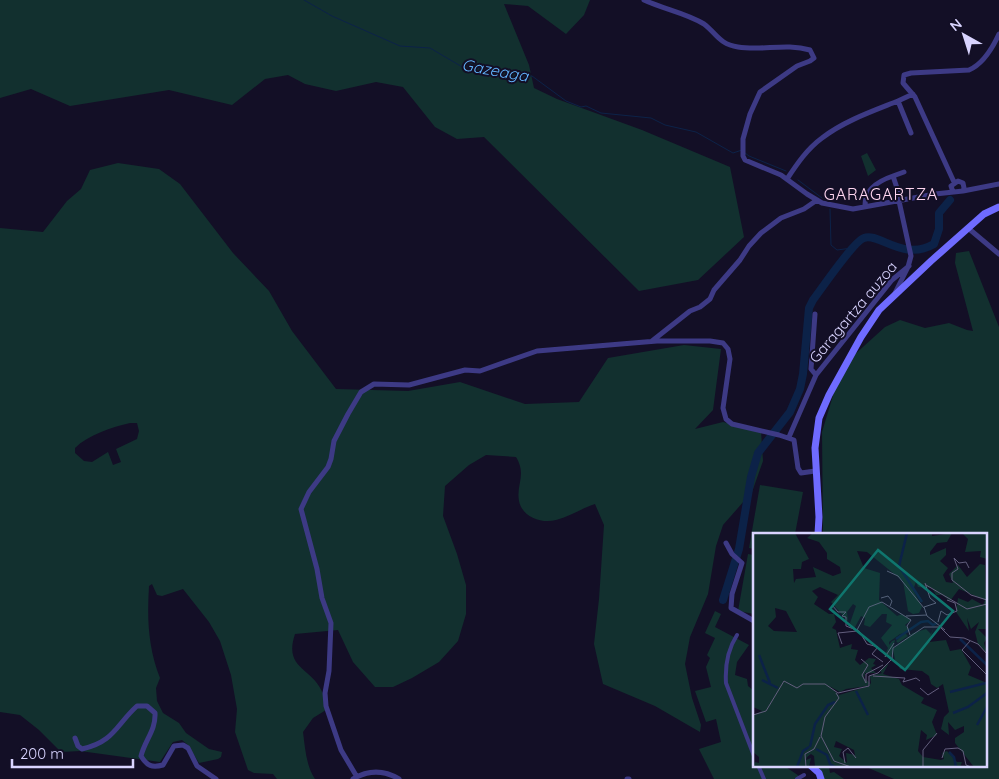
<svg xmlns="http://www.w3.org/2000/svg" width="999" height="779" viewBox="0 0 999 779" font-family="Quicksand,sans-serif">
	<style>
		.green { fill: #12302f; fill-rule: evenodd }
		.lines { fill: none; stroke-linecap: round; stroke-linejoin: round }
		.stream { stroke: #0c2248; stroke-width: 1 }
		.river { stroke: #0c2248; stroke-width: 8 }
		.pedestrian { stroke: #3d3a85; stroke-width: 4 }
		.minor { stroke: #3d3a85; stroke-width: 5 }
		.secondary { stroke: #6f6bff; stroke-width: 7 }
		.labels { text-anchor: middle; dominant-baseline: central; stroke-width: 4; stroke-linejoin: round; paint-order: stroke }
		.street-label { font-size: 15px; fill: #d9d4ff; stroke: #130f26 }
		.water-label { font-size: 16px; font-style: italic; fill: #62b6ff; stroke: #130f26 }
		.neighbourhood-label { font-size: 16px; letter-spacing: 1px; fill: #ffd6f0; stroke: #130f26 }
		.inset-river { fill: none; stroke: #0c2248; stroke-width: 2.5 }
		.inset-road { fill: none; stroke: #625e7d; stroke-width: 1 }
		.view { fill: #0f766e; fill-opacity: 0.15; stroke: #0f766e; stroke-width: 2.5 }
		.inset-edge { fill: none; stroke: #d9d4ff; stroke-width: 2.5 }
	</style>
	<rect width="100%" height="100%" fill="#130f26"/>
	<path class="green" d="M0,0H590L584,15L566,34L528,6L504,4L529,65L534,88L557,99L642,130L730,167L744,237L698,280L639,291L484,137L457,139L435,127L403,87L376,82L336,91L305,84L288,75L265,79L232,105L169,90L70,106L31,89L0,98Z
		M867,153L876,170L868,176L861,156Z
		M118,163L159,169L180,184L233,253L269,291L292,331L336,389L408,391L460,382L525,404L579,402L608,358L684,345L721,349L713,410L695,429L723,422L761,431L763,461L752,492L723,525L716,546L708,594L690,637L685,664L692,698L701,725L700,732L655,706L603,684L594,644L599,599L604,525L595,504C582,508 569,517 556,520C542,524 522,517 519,501C516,484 527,475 516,457L486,455L469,465L445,486L443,516L457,554L466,585V614L458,641L439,662L412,678L393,687H375L353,662L338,630L295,634C283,670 313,667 323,694C325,699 325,705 326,710L313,718L303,732C305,747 306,766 315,779H277L273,774L254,773L248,770L235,732L237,709L231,675L220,641L209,622L183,589L162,596L157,595L152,584L149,586C147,619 148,647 160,678L156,688L157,701L163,713L179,723L186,733L209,749L222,752L221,757L218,759L199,763L188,745L182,740L173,742L160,762L80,751L61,752L39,730L20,715L0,712V228L43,232L67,201L81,189L90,170ZM130,423H137L139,431L137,439L116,449L121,462L113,465L108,452L92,462L84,461L75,453V448C88,435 112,427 130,423Z
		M969,251L999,327V779H894L864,766L854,765H985V534H823L822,432L835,389L853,356L885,327L900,320L925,328L949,323L967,330L973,331L955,263L956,253Z
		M760,485L803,492L795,534H754V549L749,548Z
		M748,554L754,555V614L738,611Z
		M715,611L721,614L715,627L749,645L737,662L735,675L747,679L748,686L753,690L754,765H783L802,778L800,779H714L699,749L721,742L716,719L706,722L695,691L711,687L706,667L710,658L707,655L715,638L705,633Z
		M815,765H826L829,767L830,773L834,772L844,779H824L818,768Z"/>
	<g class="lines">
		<path class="stream" d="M304,0L332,16L400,46L430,48L464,68H486L505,70L523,77L532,76L566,101L581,107L586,106L601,113L651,118L665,125L696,132L733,153L742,150
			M745,153L749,156L786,171
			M798,180L822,198
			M830,209L831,245L837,250L852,248"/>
		<path class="river" d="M723,600L739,549L751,477L758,453L790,412L800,389L803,374L809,308L813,300C822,288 854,241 864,238C879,232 903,262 934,244L939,229V213L950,200"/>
		<path class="pedestrian" d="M737,635C728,649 725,667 726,683L754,756
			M758,765L764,779
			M797,779L804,775"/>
		<path class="minor" d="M644,0C663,9 686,13 704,24C717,34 719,44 738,47C762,51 786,43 810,50L814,58L810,61L797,66L760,92L750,114L743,139V156L745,160L781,175L807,194L822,203L853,209L935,194L963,191L999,184
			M911,133L898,101L913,94
			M893,176L904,172
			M787,179C797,164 807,149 822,138C844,121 873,111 898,101
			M954,182L915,97L903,83L904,75L911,73L969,70C983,64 993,47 999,34
			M953,192L951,186L958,181L963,183L964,188L963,191
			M865,207C864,190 878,181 893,176L901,200
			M968,228L999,254
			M895,293L908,267L911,256L899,201
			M815,314L811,369L816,375
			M652,341L690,311L700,307L710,299L714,290L740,260L749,246L761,233L781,218L804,209L817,200
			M789,437L816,375L892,280L909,266
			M726,543L732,554L742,563L732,594L731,608L754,621
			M75,738L78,746L82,749C114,742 116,725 137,706H147L155,713C156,730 145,740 141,756C147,766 152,768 163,765L174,746L183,745L188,748L197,766L216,779
			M357,777L341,750L326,706L325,693L329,671L331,623L322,598L317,569L301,509L309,492L328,467L331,459L334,441L348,414L361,392L374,384L409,385L465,370L480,371L537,351L657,341H710L723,343L728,349L730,359L723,408L726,419L732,424L779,435L794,440L798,468L801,473L815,471
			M353,779C368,770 384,770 399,779
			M627,779H629"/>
		<path class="secondary" d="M818,534L819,517L815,448L819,418L829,395L861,337L879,310L931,261L984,214L999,207
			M810,765L819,773L821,779"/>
	</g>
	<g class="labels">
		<g class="street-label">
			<text transform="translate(853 312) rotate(-50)">Garagartza auzoa</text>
		</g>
		<g class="water-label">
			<text transform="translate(495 70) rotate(10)">Gazeaga</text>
		</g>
		<g class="neighbourhood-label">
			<text x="881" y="194">GARAGARTZA</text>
		</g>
	</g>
	<g transform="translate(753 533)">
		<rect width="234" height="234" fill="#130f26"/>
		<path d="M0,0H42L56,26L49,29L48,36H40L41,50L43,46L63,44L60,34L80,43L88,40L87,34L74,26V20L66,9L54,5L60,0H179V3L199,0L194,9L184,10L177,19V22L193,15V22L187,28L195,35L190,42L193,49L200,50L196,41L205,32L214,44L227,31L232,32L234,96H225L234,105L231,110L234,120L225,111L222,99L226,89L218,96L214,85L216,98L203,79L205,65L215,69L219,66L230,72L232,67L206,56L197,68L189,62H183L179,55L165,54L163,49L160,57L169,74L166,80L160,81L155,78L150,48L114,19L104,18L111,35L127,40L126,67L144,83L149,81L158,87L152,92L156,96L152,100L155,103L145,110L143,108L152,100L147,101L136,109V112L139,108L142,107L138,124H131L135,115L128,105L139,92L133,89L134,81H129L117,94L111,92L112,85L108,83L101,96L97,90L103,73L100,71L94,79L95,88L78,69L85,62L67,54L59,58L65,64L61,71L76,81H81L83,89L79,95L83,97L87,115L99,111L98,116L105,117L102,127L107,132L116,125L123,126L120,131L123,132L118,135L123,140H112L111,145L117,150L114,153L93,156L87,159L76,153L86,162L116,153L118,150L117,143L129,140L127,138L136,130L130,141L146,146L149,152L171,165L168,170L184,177L179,189L184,202L173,207L174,202L168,197L165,218L170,224L188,227L191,226L189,220L194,218L204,229H209L207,234H62L61,223L58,221L54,224L53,227L58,225L56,234H0L2,229L6,230V224L0,219V182L9,178L0,174ZM22,75L33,78L44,99L21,98L15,93L23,84ZM83,208L101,217L102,222L93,220L94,230L86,223L89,216L81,214ZM209,0H234V26L227,24L228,18L212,19L215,6ZM181,94L176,109L193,107L197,118L208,116L218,134L215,142L234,150V234H221L202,210V205L211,199V193L202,197L195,189L196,202L188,196L191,184L196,179L190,151L184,155L178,151L176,143L169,138L147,136L142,127L140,116L160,100L173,96L178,101Z" fill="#12302f" fill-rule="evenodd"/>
		<path class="inset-river" d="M154,0L146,33L169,69M143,106L168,89L175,88L180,92L184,90M207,106L234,132M6,122L17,150M9,147L25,155M103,158L115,182M197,159L233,150M200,180L215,174L234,160M224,192L234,174M57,214L62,191L75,172L82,169M63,216L74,222L77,231L82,234M196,219L201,224L203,234M44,234L50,218L56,214"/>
		<path class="inset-road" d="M216,35L213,29L206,30L201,25L205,36L199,40V47L218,62L234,67M134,38L145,43L171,75M172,50L177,65L183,70L171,74L174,83L192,97M173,52L214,76L234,71M128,65L135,63L139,68L137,73M79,72L85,79H93L89,83L93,84V93L106,98L114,111L125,114L119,121L130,129M153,83L174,82M185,89L188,78L194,82L204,78L202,70L194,67M104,97L116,74L129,69L158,87L154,93L157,102M217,108L209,117L234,142M89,111L85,100L104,98M132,124L141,110M108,126L115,132L109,142L113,150V141L130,132M120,143L152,145L150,149L163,145L167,148M167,155L175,162L186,155M83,160L86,165L72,184L68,203L81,228L98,234M0,182L13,178L31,148L44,155L50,151H72L85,160L116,153V143L125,140L139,126L140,115L171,94H187L197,104L211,105L225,111L234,121M189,225L192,216L205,215L210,218L213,232L218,234M92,230L90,219L95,215L103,225M53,234L52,221L61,216L67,204M170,234V217L184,200"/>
		<path class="view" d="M125,17L200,78L152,137L77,76Z"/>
		<rect width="234" height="234" class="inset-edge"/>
	</g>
	<g transform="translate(964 35) rotate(321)" stroke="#130f26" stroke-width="4" paint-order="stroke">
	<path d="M0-4L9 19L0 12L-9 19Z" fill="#d9d4ff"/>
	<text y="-8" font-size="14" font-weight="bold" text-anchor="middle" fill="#d9d4ff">N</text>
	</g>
	<path d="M12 759v8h121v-8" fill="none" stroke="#d9d4ff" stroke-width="2.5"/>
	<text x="20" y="759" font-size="15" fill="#d9d4ff" stroke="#130f26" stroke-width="4" paint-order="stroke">200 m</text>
</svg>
